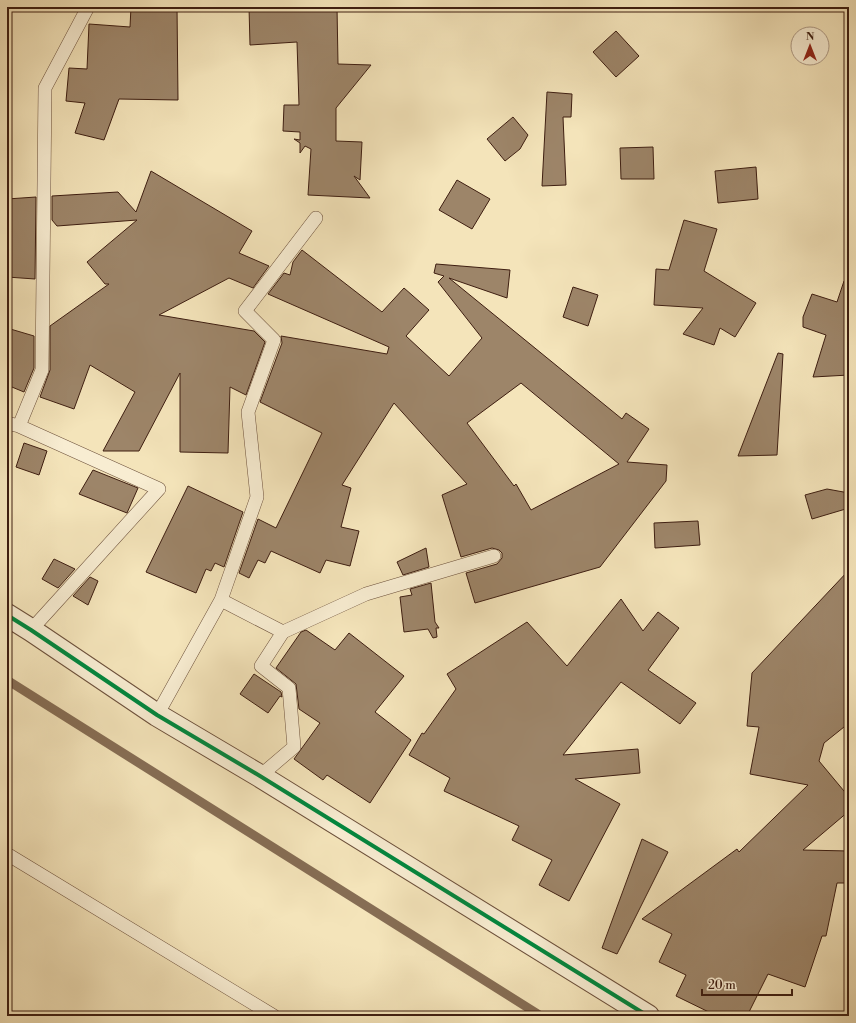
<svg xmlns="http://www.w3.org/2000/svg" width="856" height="1023" viewBox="0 0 856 1023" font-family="'Libre Bodoni',serif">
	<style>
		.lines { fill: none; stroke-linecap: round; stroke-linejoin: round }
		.stream { stroke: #866d54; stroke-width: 9 }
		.building { fill: #9d8569; stroke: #3e1e11; fill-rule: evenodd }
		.lane-casing { stroke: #6c503b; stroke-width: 14 }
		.street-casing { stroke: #6c503b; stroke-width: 24 }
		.lane { stroke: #f8edd2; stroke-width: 13 }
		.street { stroke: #f8edd2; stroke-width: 22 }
		.cycleway-casing { stroke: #f8edd2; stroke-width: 6 }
		.cycleway { stroke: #00873e; stroke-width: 4 }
	</style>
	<rect width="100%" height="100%" fill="#f4e4ba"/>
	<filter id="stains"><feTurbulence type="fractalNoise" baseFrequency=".005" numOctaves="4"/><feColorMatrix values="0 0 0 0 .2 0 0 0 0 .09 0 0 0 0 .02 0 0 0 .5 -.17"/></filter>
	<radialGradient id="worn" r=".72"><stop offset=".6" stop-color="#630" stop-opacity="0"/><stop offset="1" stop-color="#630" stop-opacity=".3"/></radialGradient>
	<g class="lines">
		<path class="stream" d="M7,680L541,1016"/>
	</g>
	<path class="building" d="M131,7H177L178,100L119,99L104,140L75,133L85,103L66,101L69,68L87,69L89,24L130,27Z
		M249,7H337L338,64L371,65L336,108V141L362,142L360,180L354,176L370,198L308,195L311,149L305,146L300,153V143L294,139L300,140V132L283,131L284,105H299L297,42L250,45Z
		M616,31L639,56L616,77L593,52Z
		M547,92L572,94L571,117H563L566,185L542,186Z
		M513,117L528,135L520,149L505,161L487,139Z
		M653,147L654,179H621L620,148Z
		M756,167L758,199L718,203L715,171Z
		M151,171L252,231L239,253L269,266L253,288L229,278L159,315L254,331L265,342L246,395L230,387L228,453L180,452V373L139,451H103L135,392L90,365L74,409L40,397L50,370V326L109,284H105L87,262L137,220L57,226L52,220V196L118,192L136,212Z
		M457,180L490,199L472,229L439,210Z
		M36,197L35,279L7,277V199Z
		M684,220L717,229L704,271L756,303L735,337L720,328L714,345L683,334L703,308L654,305L656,269L669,270Z
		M302,250L382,312L404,288L429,310L406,336L449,376L482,338L438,282L444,276L434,273L436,264L510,270L507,298L449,278L622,419L626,413L649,429L627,462L667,465L666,481L600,567L475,603L466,573L497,564L502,558V553L499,550L492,548L461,557L442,495L467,484L394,403L342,485L351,488L341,527L359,531L350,566L326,560L320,573L271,551L265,563L258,560L249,578L239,573L258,519L276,528L322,433L260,402L282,343L281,336L387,354L389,347L268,294L284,273L290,275L293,262ZM521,383L619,464L531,510L516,484L514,486L467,423Z
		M844,281L849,282V375L813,377L826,335L803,327V317L812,294L837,302Z
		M573,287L598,295L588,326L563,317Z
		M7,328L34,336V368L24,392L7,385Z
		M778,353L783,354L777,455L738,456Z
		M24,443L47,451L39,475L16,467Z
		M93,470L138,488L127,513L79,494Z
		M188,486L243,512L224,567L215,563L211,571L206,569L196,593L146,572Z
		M827,489L849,493V508L812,519L805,495Z
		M698,521L700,545L655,548L654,523Z
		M426,548L429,567L403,575L397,562Z
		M54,559L75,569L58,588L42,579Z
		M849,570V723L824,743L819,761L849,797V811L803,850L849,851V883H837L826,936H822L805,987L768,974L747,1016H717L676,996L686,975L659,962L672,934L642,919L737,849L739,852L808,785L750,774L759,727L747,726L752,673Z
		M90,577L98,581L88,605L73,596Z
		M431,583L435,622L439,628H436L437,637L433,638L428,629L404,632L400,597L412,595L410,589Z
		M621,599L643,631L658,612L679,628L648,670L696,703L680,724L621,682L563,755L638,749L640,773L575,779L620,804L569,901L539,885L552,860L512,840L519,826L444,791L450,778L409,755L422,733L424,734L456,689L447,674L527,622L567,666Z
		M306,630L335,650L349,633L404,676L375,712L411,740L370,803L327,775L323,780L294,759L320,723L299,709L296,684L276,668L301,632Z
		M254,674L281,692L282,697L280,696L268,713L240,694Z
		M642,839L668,852L617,954L602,948Z"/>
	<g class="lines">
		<defs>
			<path id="lane" d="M7,423L19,426L159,489L31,630
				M19,426L42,370L45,88L88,7
				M221,600L283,632
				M157,715L221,600L257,497L248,412L274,340L245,311L316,218
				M260,776L294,747L289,688L261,666L283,632L366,594L494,556
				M7,854L274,1016"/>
			<path id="street" d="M7,615L31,630L157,715L260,776L648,1016"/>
		</defs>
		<use href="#lane" class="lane-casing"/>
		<use href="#street" class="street-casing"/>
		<use href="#lane" class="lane"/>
		<use href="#street" class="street"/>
		<defs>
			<path id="cycleway" d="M7,615L31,630L157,715L260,776L648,1016"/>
		</defs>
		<use href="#cycleway" class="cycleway-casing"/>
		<use href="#cycleway" class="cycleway"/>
	</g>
	<rect width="856" height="1023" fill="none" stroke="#f4e4ba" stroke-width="24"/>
	<rect x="8" y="8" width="840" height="1007" fill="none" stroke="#3e1e11" stroke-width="2"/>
	<rect x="12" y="12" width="832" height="999" fill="none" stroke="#3e1e11"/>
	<g transform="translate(810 46)"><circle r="19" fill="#f8edd2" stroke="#ae9a85"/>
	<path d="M0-3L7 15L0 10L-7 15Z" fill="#8f2418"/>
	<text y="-6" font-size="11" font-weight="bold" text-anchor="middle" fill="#3e1e11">N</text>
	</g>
	<path d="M702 989v6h90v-6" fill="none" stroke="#3e1e11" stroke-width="2"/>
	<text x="708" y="989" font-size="12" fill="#3e1e11" stroke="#f8edd2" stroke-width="3" paint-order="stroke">20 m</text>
	<rect width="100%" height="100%" filter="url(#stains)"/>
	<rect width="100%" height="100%" fill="url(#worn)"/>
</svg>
